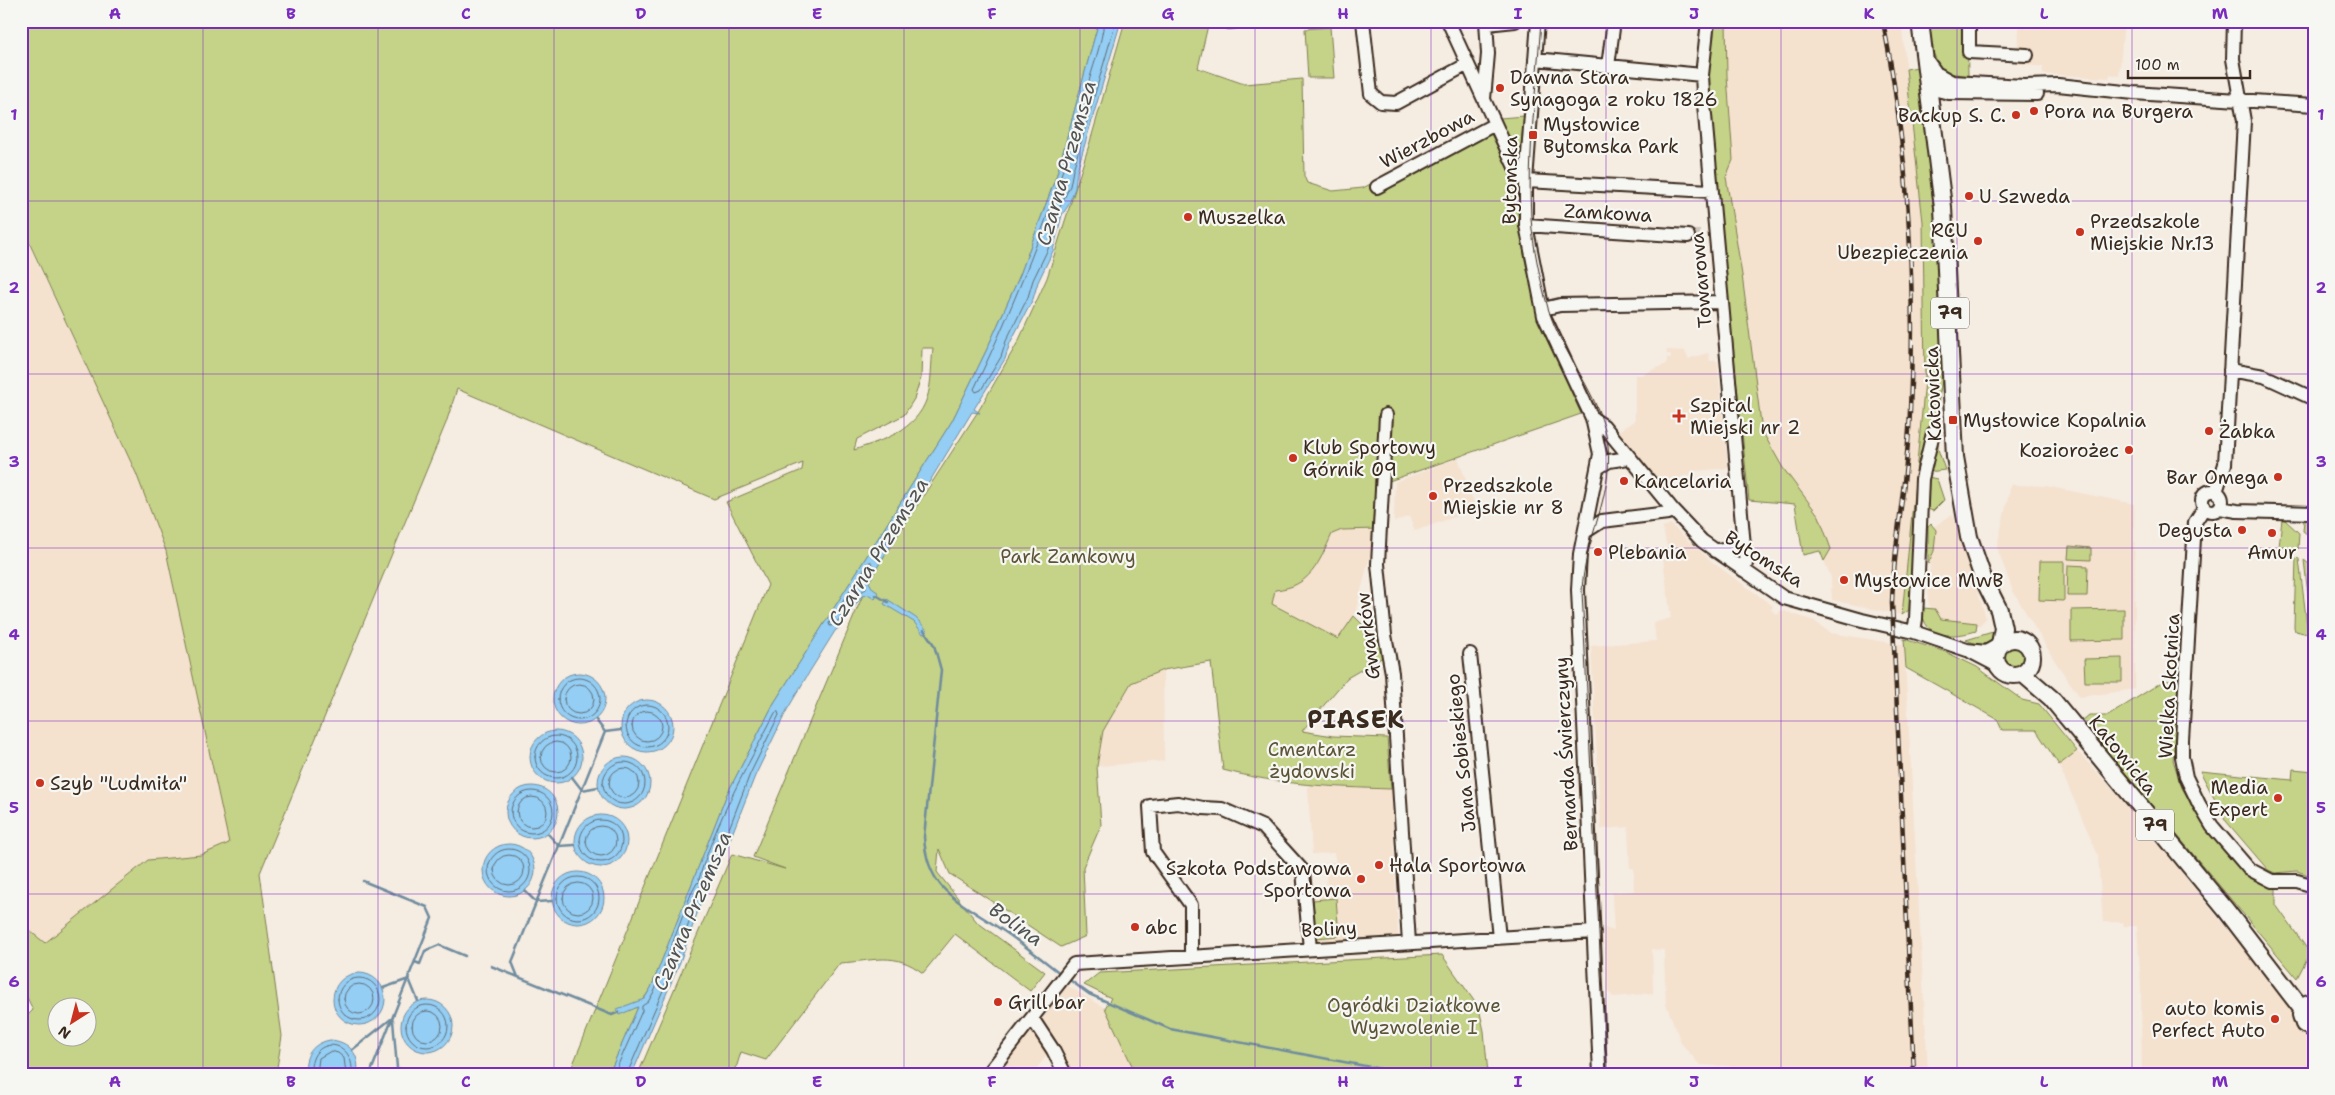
<svg xmlns="http://www.w3.org/2000/svg" width="2335" height="1095" viewBox="0 0 2335 1095" font-family="'Shantell Sans',sans-serif">
	<style>
		.built { fill: #f4e1ce }
		.green { fill: #c4d387; stroke: #807e52; fill-rule: evenodd }
		.water { fill: #94cef4; stroke: #708c9e }
		.lines { fill: none; stroke-linecap: round; stroke-linejoin: round }
		.shore { stroke: #5f6c74; stroke-width: 1 }
		.stream { stroke: #708c9e; stroke-width: 2.5 }
		.minor-tunnel { stroke: #d0c5bb; stroke-width: 12; stroke-dasharray: 12 6; stroke-linecap: butt }
		.minor-casing { stroke: #3b2a1e; stroke-width: 16 }
		.major-casing { stroke: #3b2a1e; stroke-width: 20 }
		.minor { stroke: #f6f6f2; stroke-width: 12 }
		.major { stroke: #f6f6f2; stroke-width: 16 }
		.tram { stroke: #3b2a1e; stroke-width: 1 }
		.rail-casing { stroke: #3b2a1e; stroke-width: 4.5 }
		.rail { stroke: #f6f6f2; stroke-width: 2.5; stroke-dasharray: 8; stroke-linecap: butt }
		.grid { fill: none; stroke: #7b2cbf; stroke-width: 1; stroke-opacity: 0.55 }
		.poi-dot { fill: #c8321e; stroke: #f6f6f2; stroke-width: 2 }
		.labels { text-anchor: middle; dominant-baseline: central; stroke-width: 4.5; stroke-linejoin: round; paint-order: stroke }
		.shield { fill: #f6f6f2; stroke: #73675e; stroke-width: 1 }
		.shield-label { font-size: 18px; font-weight: bold; fill: #3b2a1e }
		.poi-label { font-size: 19px; fill: #3b2a1e; stroke: #f6f6f2; text-anchor: start }
		.street-label { font-size: 19px; fill: #3b2a1e; stroke: #f6f6f2 }
		.park-label { font-size: 19px; fill: #5d5438; stroke: #f6f6f2 }
		.water-label { font-size: 20px; font-style: italic; fill: #515354; stroke: #f6f6f2 }
		.district-label { font-size: 24px; font-weight: bold; letter-spacing: 1px; fill: #3b2a1e; stroke: #f6f6f2 }
		.neatline { fill: none; stroke: #7b2cbf; stroke-width: 2 }
		.grid-label { font-size: 16px; text-anchor: middle; font-weight: bold; fill: #7b2cbf }
	</style>
	<rect width="100%" height="100%" fill="#f5ece2"/>
	<filter id="ink" filterUnits="userSpaceOnUse"><feTurbulence type="fractalNoise" baseFrequency=".02" numOctaves="2"/><feDisplacementMap in="SourceGraphic" scale="10" xChannelSelector="R" yChannelSelector="G"/><feConvolveMatrix kernelMatrix="1 2 1 2 8 2 1 2 1" color-interpolation-filters="sRGB"/></filter>
	<g filter="url(#ink)">
		<path class="built" d="M1714,21H1901L1923,222L1925,381L1902,615L1832,600L1831,577L1820,551L1803,555L1795,504L1749,500L1721,231Z
			M2020,21H2124L2119,76L2110,74L2109,78L2043,74V67L2016,63Z
			M21,228L136,473L166,551L229,843L201,855L148,860L45,943L21,924Z
			M1667,350L1685,351L1688,359L1708,353L1710,361H1717L1728,468L1694,471L1693,475L1683,476L1667,488L1629,450L1616,433L1635,421V375H1641L1667,364V358H1671V354H1667Z
			M1458,458L1476,509L1415,531L1409,516L1394,522L1395,482Z
			M2011,485L2045,486L2134,504L2135,689L2080,697L2055,661L2013,591L1997,547Z
			M1953,514L1986,618L1980,625H1944L1932,613L1928,599L1932,528Z
			M1670,524L1712,562L1773,606L1771,610L1778,615L1781,610L1814,621L1830,633L1904,645L1928,1074H1733L1731,1066L1700,1065L1682,1044L1666,1004L1664,950L1652,949L1653,993L1613,997L1608,990L1604,928L1614,931L1612,893L1634,891V868H1630L1628,827L1601,829L1591,646L1656,641L1654,623L1671,618L1663,558L1670,561L1663,528Z
			M1377,529L1354,616L1338,639L1272,604L1275,590L1287,589L1322,556L1332,534L1342,530Z
			M1163,670L1164,761L1097,766L1103,731L1131,683Z
			M2077,751L2120,797L2272,984L2314,1044V1074H2142L2141,983L2137,926H2124L2123,922H2103L2098,855L2059,765Z
			M1308,786L1391,789L1398,936L1314,943L1309,896L1327,895L1326,863L1336,862L1334,853L1312,854Z
			M1066,985L1105,1008L1136,1074H1069L1040,1016Z
			M1028,1031L1036,1036L1047,1055L1032,1074H997Z"/>
		<path class="green" d="M21,21H1099L1057,174L1020,275L987,349L952,421L774,703L727,794L651,988L638,1007L609,1074H569L768,585L726,502L802,470L803,463L714,499L457,389L446,423L260,873L282,1036L276,1074H21V1022L33,1010L21,985V924L45,943L148,860L201,855L229,843L166,551L136,473L21,225ZM922,348H933C931,364 932,383 927,398C916,431 883,440 854,450L857,439L904,415L914,399L921,378ZM58,1008H88V1038H58Z
			M1125,21H1209L1198,68L1244,84L1302,79L1304,176L1307,183L1333,191L1363,188L1485,122L1513,179L1524,255L1538,317L1581,414L1389,481L1375,479L1377,529L1342,530L1332,534C1319,563 1310,587 1275,590L1272,604L1338,639L1354,616L1381,643L1383,657L1347,678L1302,731L1333,736L1387,738L1391,789C1331,787 1281,785 1223,770L1211,662L1163,670L1131,683L1103,731L1097,766L1101,825L1083,867L1086,936L1061,947L950,874L939,849L937,872L977,922L1045,972L1030,991L955,934L923,973C894,951 875,961 840,963L766,1060L741,1052L737,1065L731,1074H638L732,854L785,869L753,857L870,578L979,410L1019,340L1047,278L1090,142Z
			M1714,21H1726L1727,76L1733,160L1726,177L1742,275L1762,431L1783,468L1819,516L1831,549L1824,561L1820,551L1803,555L1795,504L1749,500L1713,154L1708,79Z
			M1928,21H1967L1968,76L1943,72L1933,53Z
			M1330,27L1334,78H1308L1305,29Z
			M1918,67L1937,237L1944,369L1938,404V449L1945,470L1919,473L1909,610L1902,615L1925,381L1923,222L1906,69Z
			M1524,116L1520,154H1516L1500,118Z
			M1928,477L1937,479L1944,500L1933,511L1925,508Z
			M2282,519L2285,520L2299,533L2298,549L2279,547Z
			M2304,520H2314L2312,538L2303,531Z
			M1931,524L1936,530L1934,551L1928,564V527Z
			M2069,546L2091,548V560L2068,559Z
			M2296,558L2299,559L2308,634L2295,631L2294,627Z
			M2304,560L2314,568L2312,634V630Z
			M2040,561H2064V601L2039,600Z
			M2068,565L2088,566L2087,596H2067Z
			M1923,608L1935,609L1941,619L1977,623L1976,631C1960,636 1931,640 1924,620C1922,617 1923,611 1923,608Z
			M2124,609V640L2071,641V610Z
			M1996,631C1990,648 1981,646 1966,640Z
			M1904,639L1946,652L1977,667L2022,700L2039,704L2077,751L2059,765L2036,730H2002L1997,719L1906,668Z
			M2003 657a11 11 0 1 1 22 0a11 11 0 1 1-22 0Z
			M2122,658V682H2085L2084,659Z
			M2165,680L2178,683L2173,760L2182,788L2210,835L2247,876L2276,888V905L2310,953L2297,978L2082,722L2089,716H2108Z
			M2293,769L2314,771V877L2297,871L2275,873L2268,870L2226,821L2200,771L2292,780Z
			M1336,898L1339,936L1316,938L1313,900Z
			M1442,955L1479,1008L1484,1031L1488,1074H1136L1105,1008L1111,998L1084,985L1099,973Z"/>
		<path class="water" d="M1099,21H1121L1077,171L1075,188L1068,206L1062,215L1053,251L1038,282L1033,299L1010,343L1005,359L974,409L980,413L972,412L878,566L869,582L873,589L879,593L875,599L870,595L862,596L841,626L835,631L810,671L787,710L755,776L727,847L706,888L680,962L632,1074H609L638,1007L619,1015L617,1009L644,999L651,988L727,794L774,703L952,421L987,349L1020,275L1057,174Z
			M887,599L916,618L928,631L923,634L914,622L884,604Z
			M553 699a26 26 0 1 1 52 0a26 26 0 1 1-52 0Z
			M621 726a26 26 0 1 1 52 0a26 26 0 1 1-52 0Z
			M530 757a26 26 0 1 1 52 0a26 26 0 1 1-52 0Z
			M598 783a26 26 0 1 1 52 0a26 26 0 1 1-52 0Z
			M506 812a26 26 0 1 1 52 0a26 26 0 1 1-52 0Z
			M575 841a26 26 0 1 1 52 0a26 26 0 1 1-52 0Z
			M483 870a26 26 0 1 1 52 0a26 26 0 1 1-52 0Z
			M552 898a26 26 0 1 1 52 0a26 26 0 1 1-52 0Z
			M333 999a26 26 0 1 1 52 0a26 26 0 1 1-52 0Z
			M401 1026a26 26 0 1 1 52 0a26 26 0 1 1-52 0Z
			M330,1040C349,1041 361,1055 357,1074H306C303,1056 313,1043 330,1040Z
			M398,1068L409,1069L416,1074H383Z"/>
		<g class="lines">
			<path class="shore" d="M1104,21C1102,44 1092,69 1086,91C1059,194 1020,293 974,389L976,392L981,390L1001,357L1006,341L1028,297L1033,280L1048,249L1057,213L1070,186L1073,170L1116,21
				M898,522L899,525L885,546L882,547L881,543L894,523Z
				M871,562L872,566L865,580L866,589C851,596 840,625 830,626L829,623L868,563Z
				M558 699a21 21 0 1 1 42 0a21 21 0 1 1-42 0Z
				M564 699a15 15 0 1 1 30 0a15 15 0 1 1-30 0Z
				M626 726a21 21 0 1 1 42 0a21 21 0 1 1-42 0Z
				M632 726a15 15 0 1 1 30 0a15 15 0 1 1-30 0Z
				M778,712L779,715L750,774L722,847L704,881L701,882L699,879C716,820 747,767 775,713Z
				M535 757a21 21 0 1 1 42 0a21 21 0 1 1-42 0Z
				M541 757a15 15 0 1 1 30 0a15 15 0 1 1-30 0Z
				M603 783a21 21 0 1 1 42 0a21 21 0 1 1-42 0Z
				M609 783a15 15 0 1 1 30 0a15 15 0 1 1-30 0Z
				M511 812a21 21 0 1 1 42 0a21 21 0 1 1-42 0Z
				M517 812a15 15 0 1 1 30 0a15 15 0 1 1-30 0Z
				M580 841a21 21 0 1 1 42 0a21 21 0 1 1-42 0Z
				M586 841a15 15 0 1 1 30 0a15 15 0 1 1-30 0Z
				M488 870a21 21 0 1 1 42 0a21 21 0 1 1-42 0Z
				M494 870a15 15 0 1 1 30 0a15 15 0 1 1-30 0Z
				M557 898a21 21 0 1 1 42 0a21 21 0 1 1-42 0Z
				M563 898a15 15 0 1 1 30 0a15 15 0 1 1-30 0Z
				M338 999a21 21 0 1 1 42 0a21 21 0 1 1-42 0Z
				M344 999a15 15 0 1 1 30 0a15 15 0 1 1-30 0Z
				M406 1026a21 21 0 1 1 42 0a21 21 0 1 1-42 0Z
				M412 1026a15 15 0 1 1 30 0a15 15 0 1 1-30 0Z
				M311,1074C308,1035 355,1036 352,1074
				M317,1074L319,1058L331,1051L338,1053L344,1058L346,1074
				M614,1074L642,1011V1006L648,1002L655,990L691,894L697,883L700,882L702,885L676,960L627,1074"/>
			<path class="stream" d="M876,595L888,602
				M924,630L934,645L941,670L924,837C927,891 959,901 999,928C1021,942 1040,958 1061,974
				M596,720L605,732
				M605,732L621,730
				M572,777L582,790L598,787
				M548,834L559,846L575,845
				M363,881L427,907L432,918L370,1074
				M525,891L536,902L552,901
				M415,962L420,964L425,951L439,945L465,956
				M491,966L612,1015L619,1012
				M518,977L512,962L605,732
				M1067,978L1089,994L1170,1029L1407,1074
				M383,988L409,979L418,1001
				M393,1020L397,1068
				M352,1050L391,1019"/>
			<path class="minor-tunnel" d="M1688,236H1704"/>
			<defs>
				<path id="minor" d="M1363,21L1371,94L1381,102L1396,103L1466,65
					M1448,21L1519,176L1526,181
					M1538,21L1526,181V225L1544,316L1592,418L1600,454L1580,554L1578,590L1600,1074
					M1708,21L1702,75L1703,93L1743,535L1746,564L1743,570
					M1969,21V52L2027,55
					M1229,22L1237,21
					M1487,24L1515,21
					M1535,59L1702,75
					M1926,59L1936,73L1952,82
					M1608,66L1614,21
					M1929,85L1952,82L2024,86L2058,85L2134,93L2314,105
					M1929,88L1949,93L2037,94
					M1484,99L1488,54L1486,21
					M1526,181L1711,191
					M1377,187L1495,124
					M1526,225L1688,236
					M1543,309L1560,305L1722,302
					M2230,370L2264,376L2314,399
					M1386,415L1378,564L1385,635L1392,673L1409,943
					M1592,418L1604,426L1673,510L1702,541L1784,598L1862,620L1914,632L1967,650L1986,652L2000,644
					M1599,467L1609,461L1628,458
					M2202 501a10 10 0 1 1 20 0a10 10 0 1 1-20 0Z
					M2216,492L2225,464L2244,121L2233,59L2234,21
					M2204,508L2195,522L2182,740V757L2186,777L2199,804L2212,826L2249,869L2272,881H2297L2314,886
					M2220,508L2237,511L2314,513
					M1585,532L1602,521L1668,513L1673,510
					M1715,551L1730,547L1743,535
					M1914,632L1916,619L1922,479L1933,433
					M1971,652L1998,666
					M1470,654L1499,938
					M1191,956V905L1153,852L1150,806L1178,803L1203,808L1222,809L1263,827L1303,871L1310,949
					M1032,1018L1053,1050L1065,1074
					M988,1074L1074,964L1594,932"/>
				<path id="major" d="M1920,21L1943,207L1955,457L1969,537L1983,578L1999,610L2003,628L2000,644
					M1996 657a18 18 0 1 1 36 0a18 18 0 1 1-36 0Z
					M2022,673L2051,698L2226,910L2302,1009
					M2314,1001L2306,1004L2301,1015L2304,1024L2314,1029"/>
			</defs>
			<use href="#minor" class="minor-casing"/>
			<use href="#major" class="major-casing"/>
			<use href="#minor" class="minor"/>
			<use href="#major" class="major"/>
			<path class="tram" d="M1541,21C1537,84 1527,156 1531,218C1533,247 1540,279 1548,308C1562,355 1602,396 1608,446C1613,497 1584,541 1582,591L1606,1074"/>
			<defs>
				<path id="rail" d="M1883,21C1908,149 1916,280 1910,411C1908,475 1894,539 1892,603L1914,1074"/>
			</defs>
			<use href="#rail" class="rail-casing"/>
			<use href="#rail" class="rail"/>
		</g>
	</g>
	<path class="grid" d="M203,21V1074M378,21V1074M554,21V1074M729,21V1074M904,21V1074M1080,21V1074M1255,21V1074M1431,21V1074M1606,21V1074M1781,21V1074M1957,21V1074M2132,21V1074M21,201H2314M21,374H2314M21,548H2314M21,721H2314M21,894H2314"/>
	<g class="poi-dot">
		<circle cx="1500" cy="88" r="5"/>
		<circle cx="2034" cy="111" r="5"/>
		<circle cx="2016" cy="115" r="5"/>
		<rect x="1528" y="130" width="10" height="10" rx="2.5"/>
		<circle cx="1969" cy="196" r="5"/>
		<circle cx="1188" cy="217" r="5"/>
		<circle cx="2080" cy="232" r="5"/>
		<circle cx="1978" cy="241" r="5"/>
		<path d="M1676.5 408.5h5v5h5v5h-5v5h-5v-5h-5v-5h5z"/>
		<rect x="1948" y="415" width="10" height="10" rx="2.5"/>
		<circle cx="2209" cy="431" r="5"/>
		<circle cx="2129" cy="450" r="5"/>
		<circle cx="1293" cy="458" r="5"/>
		<circle cx="2278" cy="477" r="5"/>
		<circle cx="1624" cy="481" r="5"/>
		<circle cx="1433" cy="496" r="5"/>
		<circle cx="2242" cy="530" r="5"/>
		<circle cx="2272" cy="533" r="5"/>
		<circle cx="1598" cy="552" r="5"/>
		<circle cx="1844" cy="580" r="5"/>
		<circle cx="40" cy="783" r="5"/>
		<circle cx="2278" cy="798" r="5"/>
		<circle cx="1379" cy="865" r="5"/>
		<circle cx="1361" cy="879" r="5"/>
		<circle cx="1135" cy="927" r="5"/>
		<circle cx="998" cy="1002" r="5"/>
		<circle cx="2275" cy="1019" r="5"/>
	</g>
	<g class="labels">
		<g class="shield">
			<rect x="1931" y="297.5" width="38" height="31" rx="4"/>
			<rect x="2136" y="809.5" width="38" height="31" rx="4"/>
		</g>
		<g class="shield-label">
			<text x="1950" y="313">79</text>
			<text x="2155" y="825">79</text>
		</g>
		<g class="poi-label">
			<text x="1510" y="77">Dawna Stara<tspan x="1510" dy="22">Synagoga z roku 1826</tspan></text>
			<text x="2044" y="111">Pora na Burgera</text>
			<text x="2006" y="115" text-anchor="end">Backup S. C.</text>
			<text x="1543" y="124">Mysłowice<tspan x="1543" dy="22">Bytomska Park</tspan></text>
			<text x="1979" y="196">U Szweda</text>
			<text x="1198" y="217">Muszelka</text>
			<text x="2090" y="221">Przedszkole<tspan x="2090" dy="22">Miejskie Nr.13</tspan></text>
			<text x="1968" y="230" text-anchor="end">RCU<tspan x="1968" dy="22">Ubezpieczenia</tspan></text>
			<text x="1690" y="405">Szpital<tspan x="1690" dy="22">Miejski nr 2</tspan></text>
			<text x="1963" y="420">Mysłowice Kopalnia</text>
			<text x="2219" y="431">Żabka</text>
			<text x="1303" y="447">Klub Sportowy<tspan x="1303" dy="22">Górnik 09</tspan></text>
			<text x="2119" y="450" text-anchor="end">Koziorożec</text>
			<text x="2268" y="477" text-anchor="end">Bar Omega</text>
			<text x="1634" y="481">Kancelaria</text>
			<text x="1443" y="485">Przedszkole<tspan x="1443" dy="22">Miejskie nr 8</tspan></text>
			<text x="2232" y="530" text-anchor="end">Degusta</text>
			<text x="1608" y="552">Plebania</text>
			<text x="2272" y="552" text-anchor="middle">Amur</text>
			<text x="1854" y="580">Mysłowice MwB</text>
			<text x="50" y="783">Szyb "Ludmiła"</text>
			<text x="2268" y="787" text-anchor="end">Media<tspan x="2268" dy="22">Expert</tspan></text>
			<text x="1389" y="865">Hala Sportowa</text>
			<text x="1351" y="868" text-anchor="end">Szkoła Podstawowa<tspan x="1351" dy="22">Sportowa</tspan></text>
			<text x="1145" y="927">abc</text>
			<text x="1008" y="1002">Grill bar</text>
			<text x="2265" y="1008" text-anchor="end">auto komis<tspan x="2265" dy="22">Perfect Auto</tspan></text>
		</g>
		<g class="street-label">
			<text transform="translate(1427 139) rotate(-28)">Wierzbowa</text>
			<text transform="translate(1510 180) rotate(-89)">Bytomska</text>
			<text transform="translate(1608 213) rotate(3)">Zamkowa</text>
			<text transform="translate(1701 280) rotate(-95)">Towarowa</text>
			<text transform="translate(1933 394) rotate(-92)">Katowicka</text>
			<text transform="translate(1764 559) rotate(32)">Bytomska</text>
			<text transform="translate(1368 636) rotate(-97)">Gwarków</text>
			<text transform="translate(2169 686) rotate(-87)">Wielka Skotnica</text>
			<text transform="translate(1461 753) rotate(-96)">Jana Sobieskiego</text>
			<text transform="translate(1566 754) rotate(-93)">Bernarda Świerczyny</text>
			<text transform="translate(2123 755) rotate(51)">Katowicka</text>
			<text transform="translate(1329 929) rotate(-3)">Boliny</text>
		</g>
		<g class="park-label">
			<text x="1068" y="556">Park Zamkowy</text>
			<text x="1312" y="749">Cmentarz<tspan x="1312" dy="22">żydowski</tspan></text>
			<text x="1414" y="1005">Ogródki Działkowe<tspan x="1414" dy="22">Wyzwolenie I</tspan></text>
		</g>
		<g class="water-label">
			<text transform="translate(1066 163) rotate(-74)">Czarna Przemsza</text>
			<text transform="translate(878 552) rotate(-58)">Czarna Przemsza</text>
			<text transform="translate(692 911) rotate(-67)">Czarna Przemsza</text>
			<text transform="translate(1016 924) rotate(35)">Bolina</text>
		</g>
		<g class="district-label">
			<text x="1356" y="720">PIASEK</text>
		</g>
	</g>
	<rect width="2335" height="1095" fill="none" stroke="#f6f6f2" stroke-width="55"/>
	<g transform="translate(72 1022) rotate(216)"><circle r="24" fill="#f6f6f2" stroke="#aba49d"/>
	<path d="M0-4L9 19L0 12L-9 19Z" fill="#c8321e"/>
	<text y="-8" font-size="14" font-weight="bold" text-anchor="middle" fill="#3b2a1e">N</text>
	</g>
	<path d="M2128 70v8h122v-8" fill="none" stroke="#3b2a1e" stroke-width="2.5"/>
	<text x="2135" y="70" font-size="15" fill="#3b2a1e" stroke="#f6f6f2" stroke-width="4" paint-order="stroke">100 m</text>
	<rect x="28" y="28" width="2280" height="1040" class="neatline"/>
	<g class="grid-label">
		<text x="115" y="19">A</text>
		<text x="291" y="19">B</text>
		<text x="466" y="19">C</text>
		<text x="641" y="19">D</text>
		<text x="817" y="19">E</text>
		<text x="992" y="19">F</text>
		<text x="1168" y="19">G</text>
		<text x="1343" y="19">H</text>
		<text x="1518" y="19">I</text>
		<text x="1694" y="19">J</text>
		<text x="1869" y="19">K</text>
		<text x="2044" y="19">L</text>
		<text x="2220" y="19">M</text>
		<text x="14" y="120">1</text>
		<text x="2321" y="120">1</text>
		<text x="14" y="293">2</text>
		<text x="2321" y="293">2</text>
		<text x="14" y="467">3</text>
		<text x="2321" y="467">3</text>
		<text x="14" y="640">4</text>
		<text x="2321" y="640">4</text>
		<text x="14" y="813">5</text>
		<text x="2321" y="813">5</text>
		<text x="14" y="987">6</text>
		<text x="2321" y="987">6</text>
		<text x="115" y="1087">A</text>
		<text x="291" y="1087">B</text>
		<text x="466" y="1087">C</text>
		<text x="641" y="1087">D</text>
		<text x="817" y="1087">E</text>
		<text x="992" y="1087">F</text>
		<text x="1168" y="1087">G</text>
		<text x="1343" y="1087">H</text>
		<text x="1518" y="1087">I</text>
		<text x="1694" y="1087">J</text>
		<text x="1869" y="1087">K</text>
		<text x="2044" y="1087">L</text>
		<text x="2220" y="1087">M</text>
	</g>
</svg>
